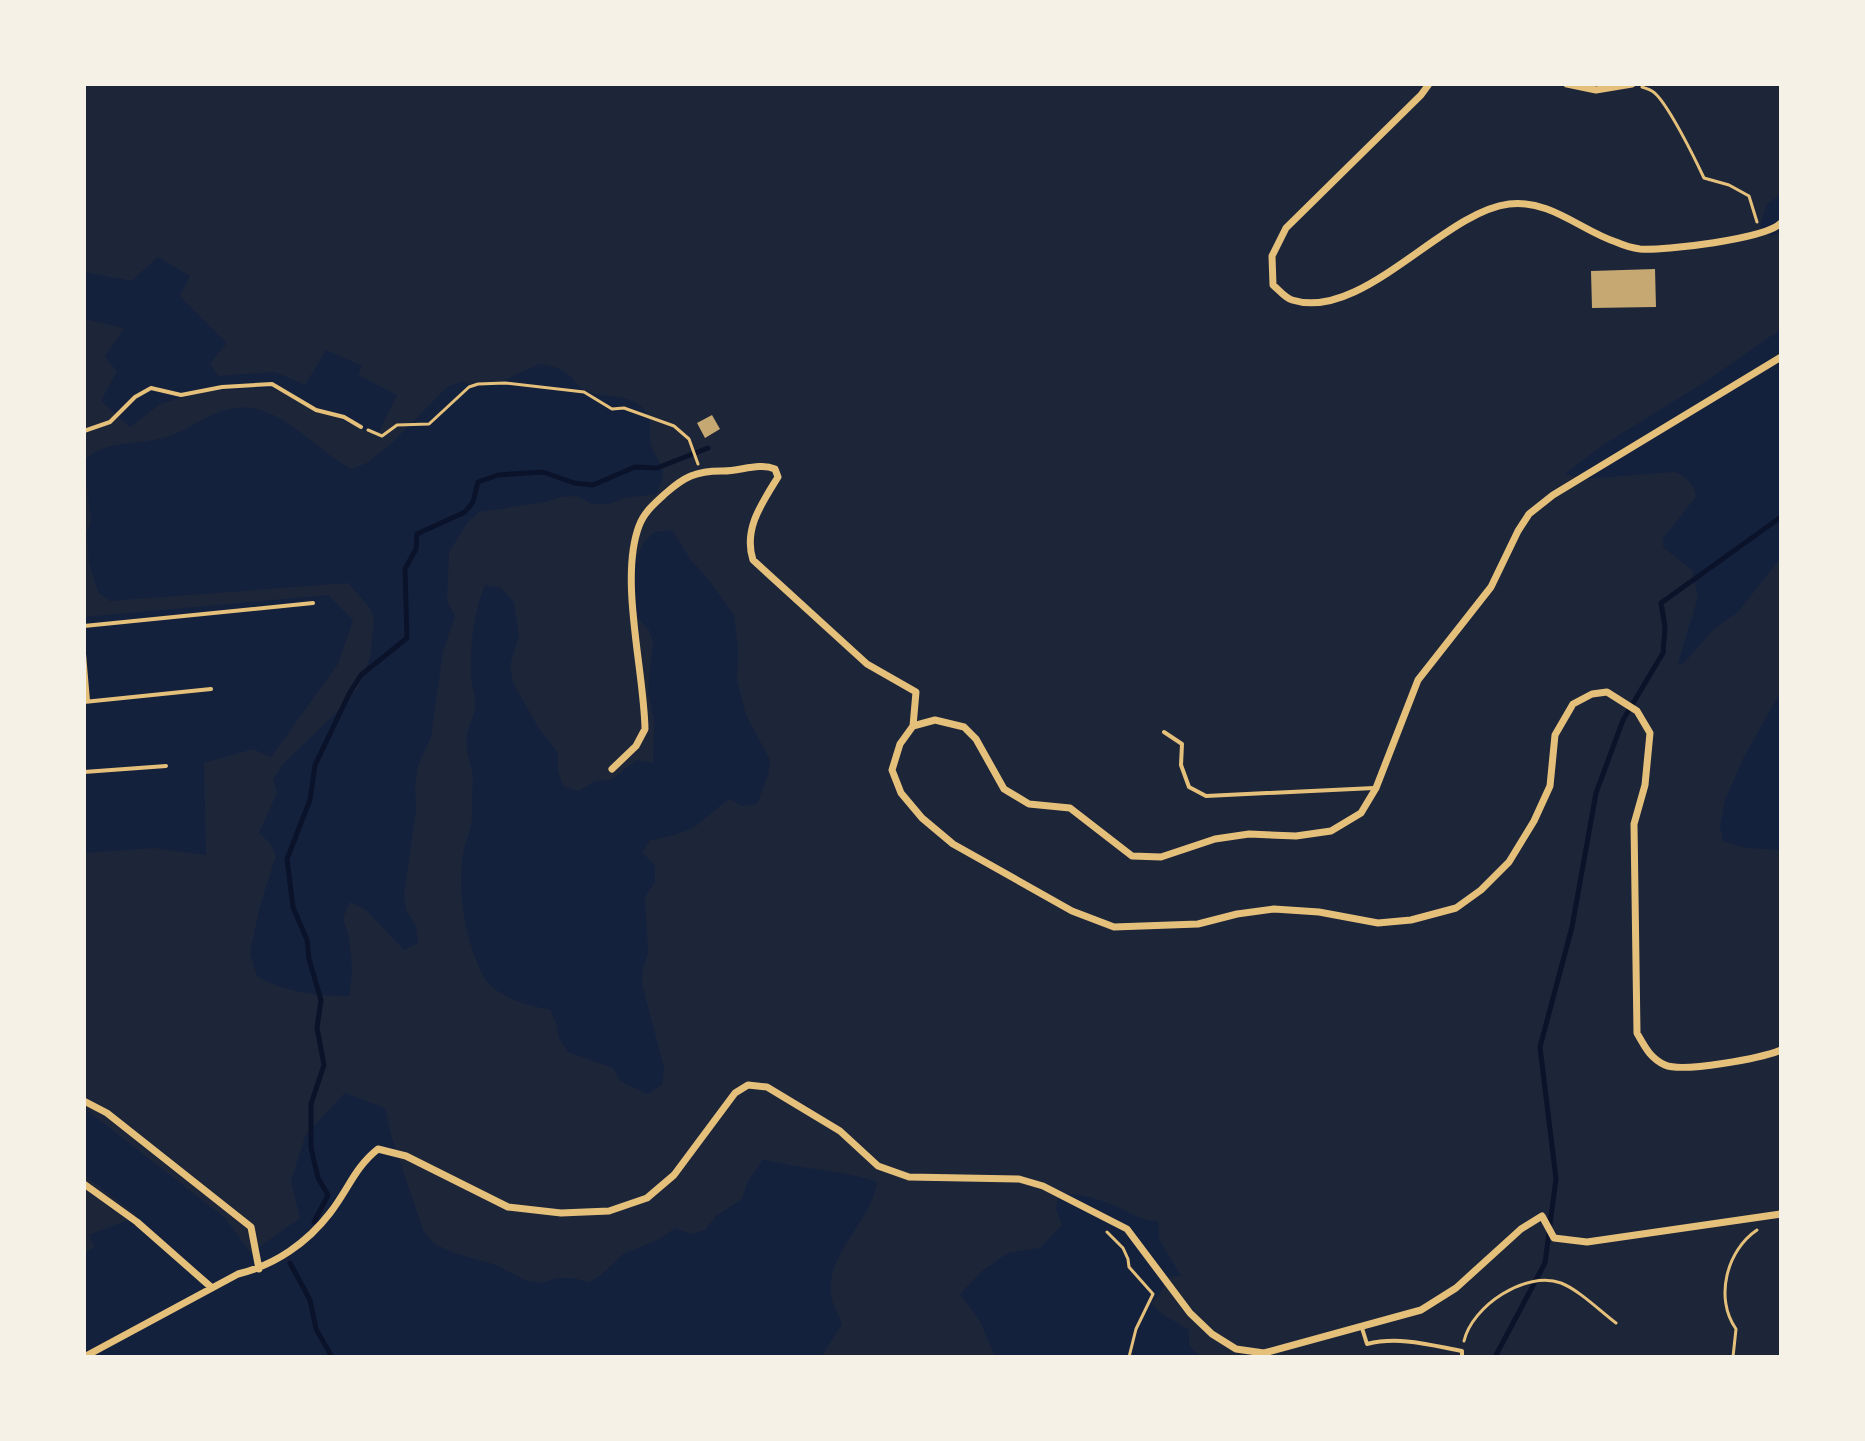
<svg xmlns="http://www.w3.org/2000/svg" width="1865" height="1441" viewBox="0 0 1865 1441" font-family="'PT Sans',sans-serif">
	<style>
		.green { fill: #1d2539; fill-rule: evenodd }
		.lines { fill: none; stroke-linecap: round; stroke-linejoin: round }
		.stream { stroke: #0b132b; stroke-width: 5 }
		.building { fill: #c6a872 }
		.path { stroke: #e5c07b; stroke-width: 3 }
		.service { stroke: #e5c07b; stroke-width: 4 }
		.minor { stroke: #e5c07b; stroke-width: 7 }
	</style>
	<rect width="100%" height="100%" fill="#14213d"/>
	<path class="green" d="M84,84H1781V194L1767,204L1760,226L1765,233L1772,236L1781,231V329L1708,380L1603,445L1565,474L1584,479L1674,472C1686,476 1695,484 1696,497L1663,538V547L1692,570L1698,597L1678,663L1682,665L1714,629L1738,612L1781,557V691L1744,757L1725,800L1720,826L1723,841L1747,848L1781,850V1357H1201L1189,1345V1330L1162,1314L1151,1303L1161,1292L1166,1277L1181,1276L1159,1239L1158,1221C1142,1221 1135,1215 1122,1209C1102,1200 1080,1192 1059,1194L1056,1209L1062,1225L1040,1248L1008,1253L982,1271L960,1294L980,1321L995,1357H821L842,1324C839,1315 832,1305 831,1295C826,1252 871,1223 877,1182C840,1169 801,1170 763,1159L747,1183L742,1199L716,1216L705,1230L691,1234L675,1228L660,1239L623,1254L601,1275L589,1282L573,1278H557L541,1283L525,1280L496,1265L454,1253L434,1244L423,1230L392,1138L385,1108L345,1093L306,1134L291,1181L300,1218L251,1253L225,1218L84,1108V853L154,848L206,855L204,763L253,749L271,757L338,664L353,620L328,595L84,617V319L124,328L105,357L117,371L101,401L130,427L160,404L203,391L272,388L377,436L397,395L358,375L362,366L326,350L305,385L275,372L218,376L210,363L227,343L180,296L190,276L158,257L131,281L84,272ZM540,364C553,366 564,369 573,379C574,381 579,387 581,388C602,402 632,389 647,414C653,424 647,439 653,450C663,470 668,472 656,494L624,498L609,504H592L577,496L561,497L545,502L479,512L467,523L449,552L447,601L455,616L443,651L431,737L418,765L415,786L416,810L404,895L406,910L416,926L418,943L404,950L366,910L350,902L343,918C352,944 354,970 349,996C319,996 283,992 257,976L250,953L260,906L276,856L270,843L259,833L277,793L273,779L283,764L334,715L358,688L370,658L374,620L370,608L348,583L110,601L98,592L89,563L87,533L91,520L84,461C103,441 134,444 160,439C182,434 201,418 222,411C274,393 310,448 352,469L367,463L392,443L448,386L462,382L479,387L495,384ZM672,530L690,559L708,579L734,615L738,648L737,680L746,715L770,760L768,775L757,804L742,806L730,799C716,807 707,819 694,827C681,834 665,838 650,840L642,853L655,865V882L645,897L648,953L643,969L642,984L664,1068L662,1085L647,1094L620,1081L613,1068L568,1052L559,1038L556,1023L550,1009C528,1007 492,995 482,974C465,938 457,893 463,854C465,840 473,828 472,813C472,802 472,793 473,782C473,766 464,751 467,734C469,725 475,715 475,705C476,695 471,685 471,675C470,645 474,612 485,585L501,588L514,602L519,635L510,665L513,683L538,727L558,753V771L563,786L579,791L595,781L611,780L637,760L653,763L654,722L648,691L653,642L649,630L639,619L630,589V573L644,542L655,532Z
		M84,1175L138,1216L89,1235L94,1247L84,1254Z"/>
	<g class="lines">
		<path class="stream" d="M314,1222L328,1195L318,1178L311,1148V1104L324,1065L317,1028L321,1000L309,959L307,940L293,907L287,859L310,800L315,765L349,694L361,675L407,638L405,569L416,549L417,534L465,512L473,502L478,482L498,475L543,472L574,483L593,485L635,467L657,468L708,448
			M290,1263L310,1300L316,1329L332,1357
			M1495,1357L1545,1263L1556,1179L1540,1047L1572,927L1596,793L1623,720L1663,653L1665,627L1661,603L1781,517"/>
	</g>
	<path class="building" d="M1655,269L1656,307L1592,308L1591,271Z
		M712,415L720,429L705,438L697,423Z"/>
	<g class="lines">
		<path class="path" d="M1642,87C1645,88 1649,89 1652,91C1666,99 1696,161 1704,178L1729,185L1749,196L1757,222
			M368,430L382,436L397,425L429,424L469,387L478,384L505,383L584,392L612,409L624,408L674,426L689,439L698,464
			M1107,1232L1123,1248L1128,1259L1129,1267L1153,1294L1136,1329L1129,1357
			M1464,1341C1472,1306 1526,1270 1561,1283C1579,1290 1600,1311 1616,1323
			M1733,1357L1736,1329C1714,1298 1727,1250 1757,1230"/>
		<path class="service" d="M84,431L110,422L135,397L151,388L181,395L222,387L272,384L316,410L344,417L361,427
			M84,626L313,603
			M84,654L88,701
			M84,702L211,689
			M1164,732L1182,744L1181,765L1189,787L1206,796L1374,788
			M84,772L166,766
			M1362,1328L1367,1344C1399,1336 1430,1345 1462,1351V1357"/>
		<path class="minor" d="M1429,84L1421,95L1286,228L1272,256L1273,285C1279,290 1285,298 1292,300C1362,322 1443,212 1509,204C1550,199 1580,230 1616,242C1623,245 1632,248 1640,249C1664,251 1766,239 1781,223
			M1567,84L1596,90L1632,84
			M1781,357L1553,495L1529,514L1518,531L1491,587L1418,680L1376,788L1361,813L1331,831L1296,836L1249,834L1215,839L1161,857L1132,856L1070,808L1029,804L1004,789L976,739L964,727L935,720L913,726L900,744L892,770L901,793L922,818L953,844L1072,911L1114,927L1198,924L1237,914L1274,909L1319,912L1378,923L1411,920L1456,908L1481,890L1509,862L1534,821L1550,786L1555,735L1573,704L1592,694L1607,692L1637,711L1650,733L1645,785L1634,824L1637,1033C1645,1047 1650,1058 1665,1065C1683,1073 1762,1058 1781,1050
			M612,769L636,746L645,729C644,670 619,579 639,526C644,512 655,503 666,493C684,477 696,471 721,471C739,472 758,462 775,469L778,477C762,503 743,529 753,560L867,664L916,692L913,726
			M84,1101L107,1113L251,1227L259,1269
			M84,1184L137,1222L212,1288
			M84,1357L238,1274C275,1265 307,1243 330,1213C348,1190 355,1167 378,1149L406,1156L508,1207L561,1213L609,1211L647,1198L674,1175L735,1093L748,1085L767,1087L840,1131L878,1166L909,1177L1019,1179L1043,1186L1127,1229L1190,1313L1212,1334L1236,1349L1264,1353L1421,1310L1456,1288L1521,1229L1542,1216L1554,1238L1587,1242L1781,1214"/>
	</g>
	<rect width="1865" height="1441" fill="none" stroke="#f6f1e7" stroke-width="172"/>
</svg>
